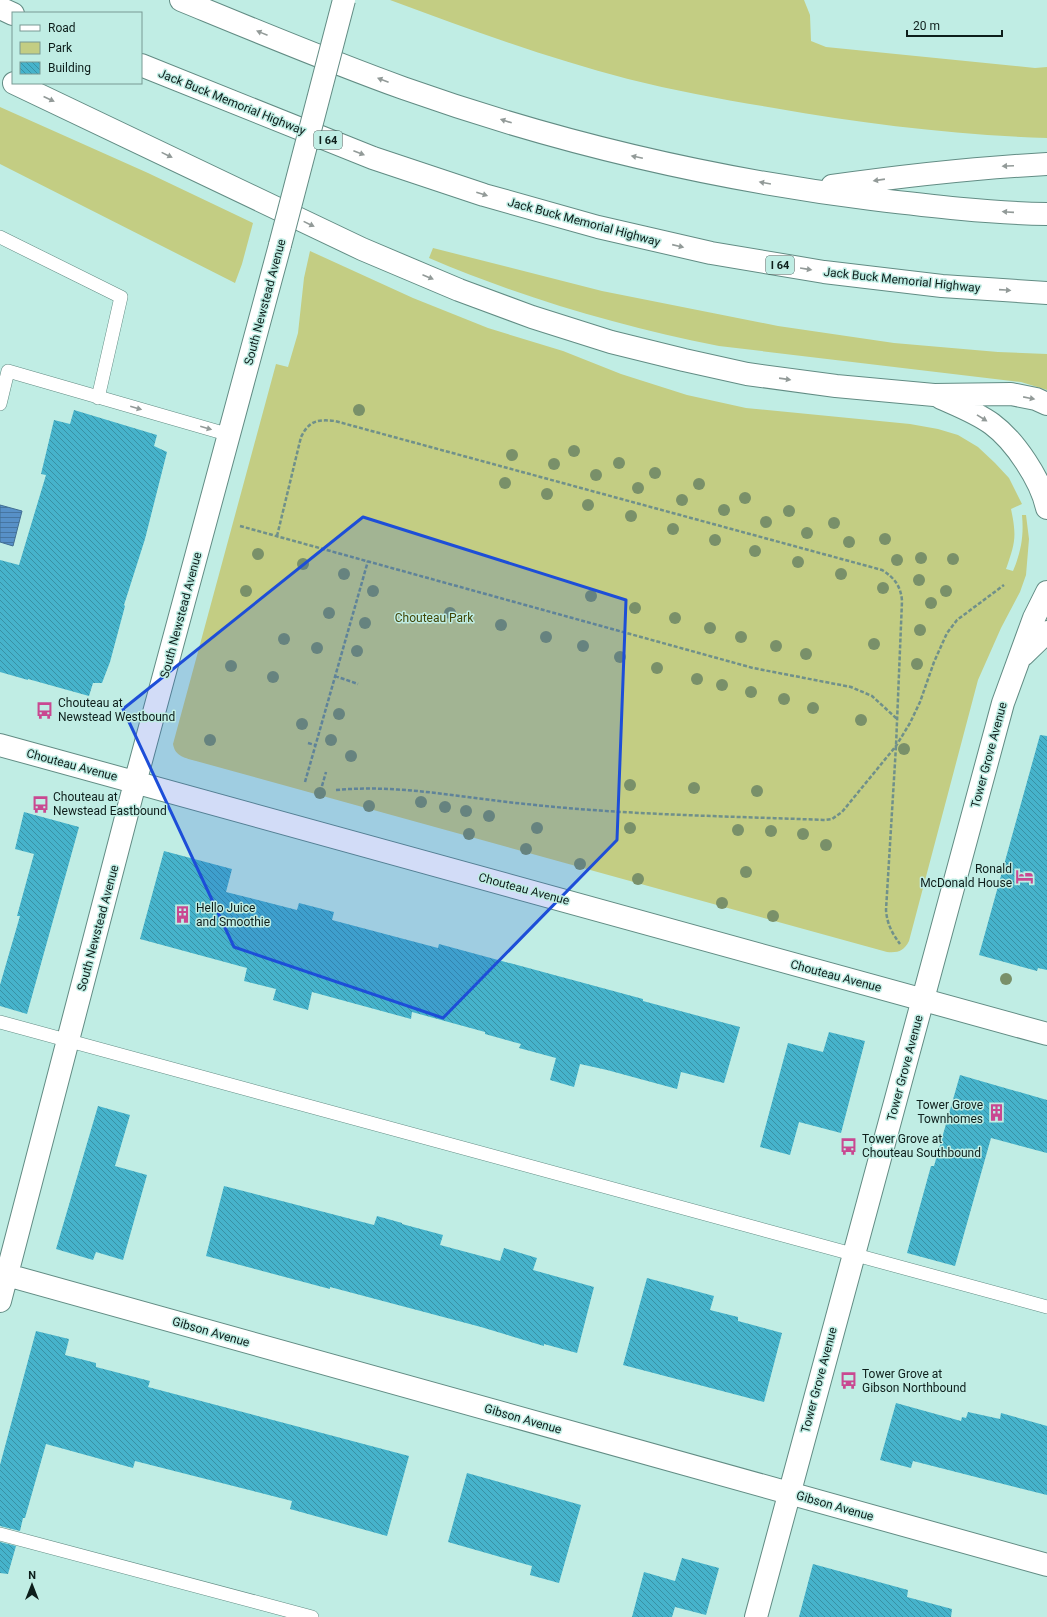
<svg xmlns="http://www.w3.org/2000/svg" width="1047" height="1617" viewBox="0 0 1047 1617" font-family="Roboto,sans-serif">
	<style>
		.green { fill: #c3cd83 }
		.water { fill: url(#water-rules); stroke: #416e93 }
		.building { fill: url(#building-back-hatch) }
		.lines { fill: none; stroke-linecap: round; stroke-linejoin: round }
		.service-casing { stroke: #628c84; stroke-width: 14 }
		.minor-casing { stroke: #628c84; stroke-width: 24 }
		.tertiary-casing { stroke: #628c84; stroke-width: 24 }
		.motorway-casing { stroke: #628c84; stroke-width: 24 }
		.path { stroke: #70908a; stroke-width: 2.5; stroke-dasharray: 4 2; stroke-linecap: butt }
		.service { stroke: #fff; stroke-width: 13 }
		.minor { stroke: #fff; stroke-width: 22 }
		.tertiary { stroke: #fff; stroke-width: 22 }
		.motorway { stroke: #fff; stroke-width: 22 }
		.minor-bridge-casing { stroke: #628c84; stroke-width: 24; stroke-linecap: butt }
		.minor-bridge { stroke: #fff; stroke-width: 22 }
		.tree { fill: #799069 }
		.oneway { fill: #929a98 }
		.marked { fill: #1d4ed8; fill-opacity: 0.2; stroke: #1d4ed8; stroke-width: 3; stroke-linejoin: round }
		.labels { text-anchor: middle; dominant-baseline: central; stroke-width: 3; stroke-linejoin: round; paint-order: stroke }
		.shield { fill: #c0ede4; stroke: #435c57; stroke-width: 1 }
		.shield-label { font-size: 11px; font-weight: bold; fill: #0d1e1b }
		.street-label { font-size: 12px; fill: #0d1e1b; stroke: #c0ede4 }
		.park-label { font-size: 12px; fill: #3f4405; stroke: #c0ede4 }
		.poi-label { font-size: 12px; fill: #0d1e1b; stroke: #c0ede4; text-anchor: start }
	</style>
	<defs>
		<pattern id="water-rules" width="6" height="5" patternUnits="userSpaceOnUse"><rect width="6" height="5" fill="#5790c7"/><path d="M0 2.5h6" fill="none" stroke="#4675a1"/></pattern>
		<pattern id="building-back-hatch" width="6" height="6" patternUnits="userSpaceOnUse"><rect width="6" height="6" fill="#46b3cb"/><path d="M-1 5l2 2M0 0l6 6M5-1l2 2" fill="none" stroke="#3991a4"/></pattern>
	</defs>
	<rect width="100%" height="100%" fill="#c0ede4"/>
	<path class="green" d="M390,0H804L810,15L811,41L826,47L1035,68L1047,67V138C955,135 865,124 774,108C725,100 676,91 628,79C547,58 468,29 390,0Z
		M0,107L148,173L253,223L242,264L235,283L0,164Z
		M433,248L602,291L778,326L894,343L998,352L1047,354V390L1021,382L719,346C619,326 523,298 429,258Z
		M310,251L413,298L488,328L563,351L621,374L687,395L746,408L910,424L938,429L958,435L978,447L995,463L1009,478L1022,504L1011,509C1017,537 1015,543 1006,569L1013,571C1021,552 1024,536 1022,515H1026L1029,539L1026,575L1020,592L1001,628L978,680L909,941C904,951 898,953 887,952L196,761C186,758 175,757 173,744L276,364L288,367L298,333L304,278Z"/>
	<path class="water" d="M0,505L22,511L13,546L0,542Z"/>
	<path class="building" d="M74,410L157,435L154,446L167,452L145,539L124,605L125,606L110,662L102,683H93L89,696L28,679V680L0,672V560L19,565L46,475L41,474L54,420L70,424Z
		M1040,735L1047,736V970L1038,968L1037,971L979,955Z
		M24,812L79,827L27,1014L0,1006V985L20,916H17L34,854L15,849Z
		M164,851L232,869L226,892L297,910L299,903L334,912L332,920L438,948L439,944L643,999V1001L740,1027L724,1083L681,1072L677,1089L607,1070L580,1064L574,1087L550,1080L556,1058L519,1048L521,1044L485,1034V1032L412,1012L411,1019L312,992L308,1010L273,1000L276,989L244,981L247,968L140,939Z
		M829,1032L865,1041L841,1133L799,1122L790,1155L760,1147L788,1043L823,1052Z
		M960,1075L1047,1100V1153L991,1138L955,1266L907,1253L931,1166H934Z
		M98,1106L130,1115L115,1166L147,1175L123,1260L96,1252L93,1260L56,1249Z
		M224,1186L374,1225L377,1216L402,1223V1224L443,1235L440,1245L500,1261L504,1248L537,1258L533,1270L594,1287L577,1353L544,1344V1346L481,1327L330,1287V1289L206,1256Z
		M647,1278L714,1296L710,1310L738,1317V1321L782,1333L764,1402L623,1365Z
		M36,1331L69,1339L65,1355L96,1363V1367L150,1381L148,1387L409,1456L387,1536L290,1509L292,1501L135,1461L133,1468L46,1444L25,1518H23L20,1531L0,1526V1465Z
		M896,1403L961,1421L962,1417L966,1418L968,1412L1000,1419L1001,1413L1047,1426V1495L913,1461L911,1468L880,1460Z
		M467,1473L581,1505L559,1583L530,1575L532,1566L448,1542Z
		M0,1542L16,1546L8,1574L0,1573Z
		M682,1558L719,1568L706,1615L675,1607L672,1617H632L644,1572L675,1581Z
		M813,1564L908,1590L907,1597L952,1609L951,1617H799Z"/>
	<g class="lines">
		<defs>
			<path id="service" d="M0,237L121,297L98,398
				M0,404L8,371L230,435
				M0,1022L1047,1307
				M0,1534L312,1617"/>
			<path id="minor" d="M0,745L1047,1034
				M0,1273L1047,1565
				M0,1301L135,783L280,245"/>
			<path id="tertiary" d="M1023,655L1047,632
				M756,1617L1003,703L1034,618L1047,592"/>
			<path id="motorway" d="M181,0C254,30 328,61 403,88C555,142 712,179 872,199C930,206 989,213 1047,214
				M0,8L13,14
				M141,65L373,158L484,195L598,227L711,253L824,272L942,286L1047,293
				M14,83L362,249L459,290L532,317L611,342L684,360L747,374L836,386L934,395L1011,394L1036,399L1047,404
				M832,186C903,176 975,168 1047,164
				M941,398C959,406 977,413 992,424C1015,441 1041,480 1047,508"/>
		</defs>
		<use href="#service" class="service-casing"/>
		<use href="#minor" class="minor-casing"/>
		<use href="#tertiary" class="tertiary-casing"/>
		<use href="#motorway" class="motorway-casing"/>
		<path class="path" d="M240,526L753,668L851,687L872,696L896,718
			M277,536L301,437C309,421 317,419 335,421L882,570C895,578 901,587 902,601L896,746L886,910C887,924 892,933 900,944
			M335,676L358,684
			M308,743L315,745
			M305,782L368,561
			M322,786L326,772
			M336,790C400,784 463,798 526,804C625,815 725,816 825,820L832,819L842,812L896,746L910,723L920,702L934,662L947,633L957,620L1004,585"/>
		<use href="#service" class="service"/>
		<use href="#minor" class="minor"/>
		<use href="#tertiary" class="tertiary"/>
		<use href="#motorway" class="motorway"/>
		<defs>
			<path id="minor-bridge" d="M280,245L344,0"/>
		</defs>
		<use href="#minor-bridge" class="minor-bridge-casing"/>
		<use href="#minor-bridge" class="minor-bridge"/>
	</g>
	<g class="tree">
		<circle cx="359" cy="410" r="6"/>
		<circle cx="574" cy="451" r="6"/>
		<circle cx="512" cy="455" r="6"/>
		<circle cx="619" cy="463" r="6"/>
		<circle cx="554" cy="464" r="6"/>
		<circle cx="655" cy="473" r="6"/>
		<circle cx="596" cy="475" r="6"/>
		<circle cx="505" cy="483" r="6"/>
		<circle cx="699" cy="484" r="6"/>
		<circle cx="638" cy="488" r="6"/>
		<circle cx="547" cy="494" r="6"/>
		<circle cx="745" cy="498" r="6"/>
		<circle cx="682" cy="500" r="6"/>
		<circle cx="588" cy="505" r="6"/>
		<circle cx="724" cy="510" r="6"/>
		<circle cx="789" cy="511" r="6"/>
		<circle cx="631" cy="516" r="6"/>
		<circle cx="766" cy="522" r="6"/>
		<circle cx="834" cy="523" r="6"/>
		<circle cx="673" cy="529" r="6"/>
		<circle cx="807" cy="533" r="6"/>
		<circle cx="885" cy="539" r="6"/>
		<circle cx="715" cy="540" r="6"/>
		<circle cx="849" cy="542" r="6"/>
		<circle cx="755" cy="551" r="6"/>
		<circle cx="258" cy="554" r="6"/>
		<circle cx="921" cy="558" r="6"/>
		<circle cx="953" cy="559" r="6"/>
		<circle cx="897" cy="560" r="6"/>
		<circle cx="798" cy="562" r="6"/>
		<circle cx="303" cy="564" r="6"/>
		<circle cx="344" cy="574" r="6"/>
		<circle cx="841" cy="574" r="6"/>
		<circle cx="919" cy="580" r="6"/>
		<circle cx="883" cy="588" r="6"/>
		<circle cx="246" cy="591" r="6"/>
		<circle cx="373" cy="591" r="6"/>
		<circle cx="946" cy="591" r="6"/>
		<circle cx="591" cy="596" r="6"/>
		<circle cx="931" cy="603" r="6"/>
		<circle cx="635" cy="608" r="6"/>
		<circle cx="329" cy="613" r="6"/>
		<circle cx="450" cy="613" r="6"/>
		<circle cx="675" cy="618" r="6"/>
		<circle cx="365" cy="623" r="6"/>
		<circle cx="501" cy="625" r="6"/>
		<circle cx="710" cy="628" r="6"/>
		<circle cx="920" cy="630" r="6"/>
		<circle cx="546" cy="637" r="6"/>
		<circle cx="741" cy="637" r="6"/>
		<circle cx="284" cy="639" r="6"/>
		<circle cx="874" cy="644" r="6"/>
		<circle cx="583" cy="646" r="6"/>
		<circle cx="776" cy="646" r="6"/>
		<circle cx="317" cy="648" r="6"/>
		<circle cx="357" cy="651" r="6"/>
		<circle cx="806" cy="654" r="6"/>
		<circle cx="620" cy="657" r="6"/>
		<circle cx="917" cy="664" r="6"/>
		<circle cx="231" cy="666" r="6"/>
		<circle cx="657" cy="668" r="6"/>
		<circle cx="273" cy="677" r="6"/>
		<circle cx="697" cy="679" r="6"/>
		<circle cx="722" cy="685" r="6"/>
		<circle cx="751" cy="692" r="6"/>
		<circle cx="784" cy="699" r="6"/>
		<circle cx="813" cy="708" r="6"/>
		<circle cx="339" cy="714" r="6"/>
		<circle cx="861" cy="720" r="6"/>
		<circle cx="302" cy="724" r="6"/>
		<circle cx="210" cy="740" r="6"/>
		<circle cx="331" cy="740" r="6"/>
		<circle cx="904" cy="749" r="6"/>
		<circle cx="351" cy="756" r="6"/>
		<circle cx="630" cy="785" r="6"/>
		<circle cx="694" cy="788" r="6"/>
		<circle cx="757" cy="791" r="6"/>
		<circle cx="320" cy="793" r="6"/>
		<circle cx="421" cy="802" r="6"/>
		<circle cx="369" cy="806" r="6"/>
		<circle cx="445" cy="807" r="6"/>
		<circle cx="466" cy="811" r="6"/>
		<circle cx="489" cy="816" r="6"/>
		<circle cx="537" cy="828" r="6"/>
		<circle cx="630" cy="828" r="6"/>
		<circle cx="738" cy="830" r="6"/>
		<circle cx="771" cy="831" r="6"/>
		<circle cx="469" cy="834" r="6"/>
		<circle cx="803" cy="834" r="6"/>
		<circle cx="826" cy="845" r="6"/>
		<circle cx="526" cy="849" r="6"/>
		<circle cx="580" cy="864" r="6"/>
		<circle cx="746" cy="872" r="6"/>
		<circle cx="638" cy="879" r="6"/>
		<circle cx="722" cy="903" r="6"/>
		<circle cx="773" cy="916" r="6"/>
		<circle cx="1006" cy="979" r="6"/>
	</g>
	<defs><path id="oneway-solid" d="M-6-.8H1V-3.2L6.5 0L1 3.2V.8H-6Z"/></defs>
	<g class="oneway">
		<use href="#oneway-solid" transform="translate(262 33) rotate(-158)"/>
		<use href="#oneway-solid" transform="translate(383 80) rotate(-159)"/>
		<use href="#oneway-solid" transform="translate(49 99) rotate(25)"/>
		<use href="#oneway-solid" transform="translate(506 121) rotate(-162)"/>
		<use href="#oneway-solid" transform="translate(359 153) rotate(21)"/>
		<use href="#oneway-solid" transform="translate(167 155) rotate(26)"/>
		<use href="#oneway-solid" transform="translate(637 157) rotate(-168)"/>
		<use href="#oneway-solid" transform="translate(1008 166) rotate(177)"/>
		<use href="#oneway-solid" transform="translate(879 180) rotate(172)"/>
		<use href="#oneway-solid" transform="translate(765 183) rotate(-170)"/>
		<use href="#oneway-solid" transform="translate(482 194) rotate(18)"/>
		<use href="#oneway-solid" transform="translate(1008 212) rotate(-176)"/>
		<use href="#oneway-solid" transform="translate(309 224) rotate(26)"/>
		<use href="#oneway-solid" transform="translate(678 246) rotate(13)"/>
		<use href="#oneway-solid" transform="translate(806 269) rotate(9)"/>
		<use href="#oneway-solid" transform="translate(428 277) rotate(23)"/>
		<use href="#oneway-solid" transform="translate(1005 290) rotate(4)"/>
		<use href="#oneway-solid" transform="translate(785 379) rotate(8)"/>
		<use href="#oneway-solid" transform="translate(1029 398) rotate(11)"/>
		<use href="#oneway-solid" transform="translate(136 408) rotate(16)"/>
		<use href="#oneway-solid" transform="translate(982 418) rotate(32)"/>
		<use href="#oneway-solid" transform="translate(206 428) rotate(16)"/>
	</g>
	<path class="marked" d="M363,517L626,600L617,840L443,1018L234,947L123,709Z"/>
	<defs>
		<symbol id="bus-bare" viewBox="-9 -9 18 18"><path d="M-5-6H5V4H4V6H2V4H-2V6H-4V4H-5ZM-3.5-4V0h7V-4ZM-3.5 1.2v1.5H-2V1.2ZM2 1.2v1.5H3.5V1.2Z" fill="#c94891" stroke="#c0ede4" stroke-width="2.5" paint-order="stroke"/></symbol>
		<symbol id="hotel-bare" viewBox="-9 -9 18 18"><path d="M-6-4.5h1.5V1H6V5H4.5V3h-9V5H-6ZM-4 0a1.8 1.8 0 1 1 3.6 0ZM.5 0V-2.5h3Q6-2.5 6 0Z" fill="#c94891" stroke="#c0ede4" stroke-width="2.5" paint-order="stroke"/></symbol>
		<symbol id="building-bare" viewBox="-9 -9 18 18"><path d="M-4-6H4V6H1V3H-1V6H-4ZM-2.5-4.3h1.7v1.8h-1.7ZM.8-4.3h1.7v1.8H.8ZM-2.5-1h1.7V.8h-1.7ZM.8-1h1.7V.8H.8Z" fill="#c94891" stroke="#c0ede4" stroke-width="2.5" paint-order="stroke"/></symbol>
	</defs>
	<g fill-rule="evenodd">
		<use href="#bus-bare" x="32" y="698" width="25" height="25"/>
		<use href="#bus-bare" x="28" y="792" width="25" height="25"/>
		<use href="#hotel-bare" x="1012" y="864" width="25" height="25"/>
		<use href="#building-bare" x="170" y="902" width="25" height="25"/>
		<use href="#building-bare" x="984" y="1100" width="25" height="25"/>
		<use href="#bus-bare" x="836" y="1134" width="25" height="25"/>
		<use href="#bus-bare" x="836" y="1368" width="25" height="25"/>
	</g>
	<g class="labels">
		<g class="shield">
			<rect x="314" y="131" width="28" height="18" rx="3"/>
			<rect x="766" y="256" width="28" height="18" rx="3"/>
		</g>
		<g class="shield-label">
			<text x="328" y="140">I 64</text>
			<text x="780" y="265">I 64</text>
		</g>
		<g class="street-label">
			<text transform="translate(232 102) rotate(22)">Jack Buck Memorial Highway</text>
			<text transform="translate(584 222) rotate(15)">Jack Buck Memorial Highway</text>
			<text transform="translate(902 280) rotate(6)">Jack Buck Memorial Highway</text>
			<text transform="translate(265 302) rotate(-75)">South Newstead Avenue</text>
			<text transform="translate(181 615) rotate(-75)">South Newstead Avenue</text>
			<text transform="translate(989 755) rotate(-75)">Tower Grove Avenue</text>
			<text transform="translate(72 765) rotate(15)">Chouteau Avenue</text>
			<text transform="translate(524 889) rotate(15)">Chouteau Avenue</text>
			<text transform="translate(98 928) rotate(-75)">South Newstead Avenue</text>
			<text transform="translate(836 976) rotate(15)">Chouteau Avenue</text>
			<text transform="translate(905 1068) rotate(-75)">Tower Grove Avenue</text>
			<text transform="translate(211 1332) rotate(16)">Gibson Avenue</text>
			<text transform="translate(819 1380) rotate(-75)">Tower Grove Avenue</text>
			<text transform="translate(523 1419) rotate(16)">Gibson Avenue</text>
			<text transform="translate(835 1506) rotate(16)">Gibson Avenue</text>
		</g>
		<g class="park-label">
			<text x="434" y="618">Chouteau Park</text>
		</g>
		<g class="poi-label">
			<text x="58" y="703">Chouteau at<tspan x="58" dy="14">Newstead Westbound</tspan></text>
			<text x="53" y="797">Chouteau at<tspan x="53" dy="14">Newstead Eastbound</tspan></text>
			<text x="1012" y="869" text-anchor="end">Ronald<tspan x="1012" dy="14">McDonald House</tspan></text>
			<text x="196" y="908">Hello Juice<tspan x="196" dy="14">and Smoothie</tspan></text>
			<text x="983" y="1105" text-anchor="end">Tower Grove<tspan x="983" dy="14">Townhomes</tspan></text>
			<text x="862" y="1139">Tower Grove at<tspan x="862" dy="14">Chouteau Southbound</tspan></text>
			<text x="862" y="1374">Tower Grove at<tspan x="862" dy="14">Gibson Northbound</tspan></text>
		</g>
	</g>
	<rect x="12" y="12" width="130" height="72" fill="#c0ede4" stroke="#789a94"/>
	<rect x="20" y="25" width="20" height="6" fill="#ffffff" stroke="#789a94"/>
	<text x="48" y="32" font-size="12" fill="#0d1e1b">Road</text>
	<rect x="20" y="42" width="20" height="12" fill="#c3cd83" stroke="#789a94"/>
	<text x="48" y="52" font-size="12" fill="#0d1e1b">Park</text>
	<rect x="20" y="62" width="20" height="12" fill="url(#building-back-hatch)" stroke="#789a94"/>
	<text x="48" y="72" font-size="12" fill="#0d1e1b">Building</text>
	<g transform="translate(32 1585)" stroke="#c0ede4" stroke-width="3" paint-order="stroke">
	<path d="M0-3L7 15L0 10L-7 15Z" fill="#0d1e1b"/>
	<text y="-6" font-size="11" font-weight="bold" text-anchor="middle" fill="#0d1e1b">N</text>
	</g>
	<path d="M907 30v6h95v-6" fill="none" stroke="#0d1e1b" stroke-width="2"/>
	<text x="913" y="30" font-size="12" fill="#0d1e1b" stroke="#c0ede4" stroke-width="3" paint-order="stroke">20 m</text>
</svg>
